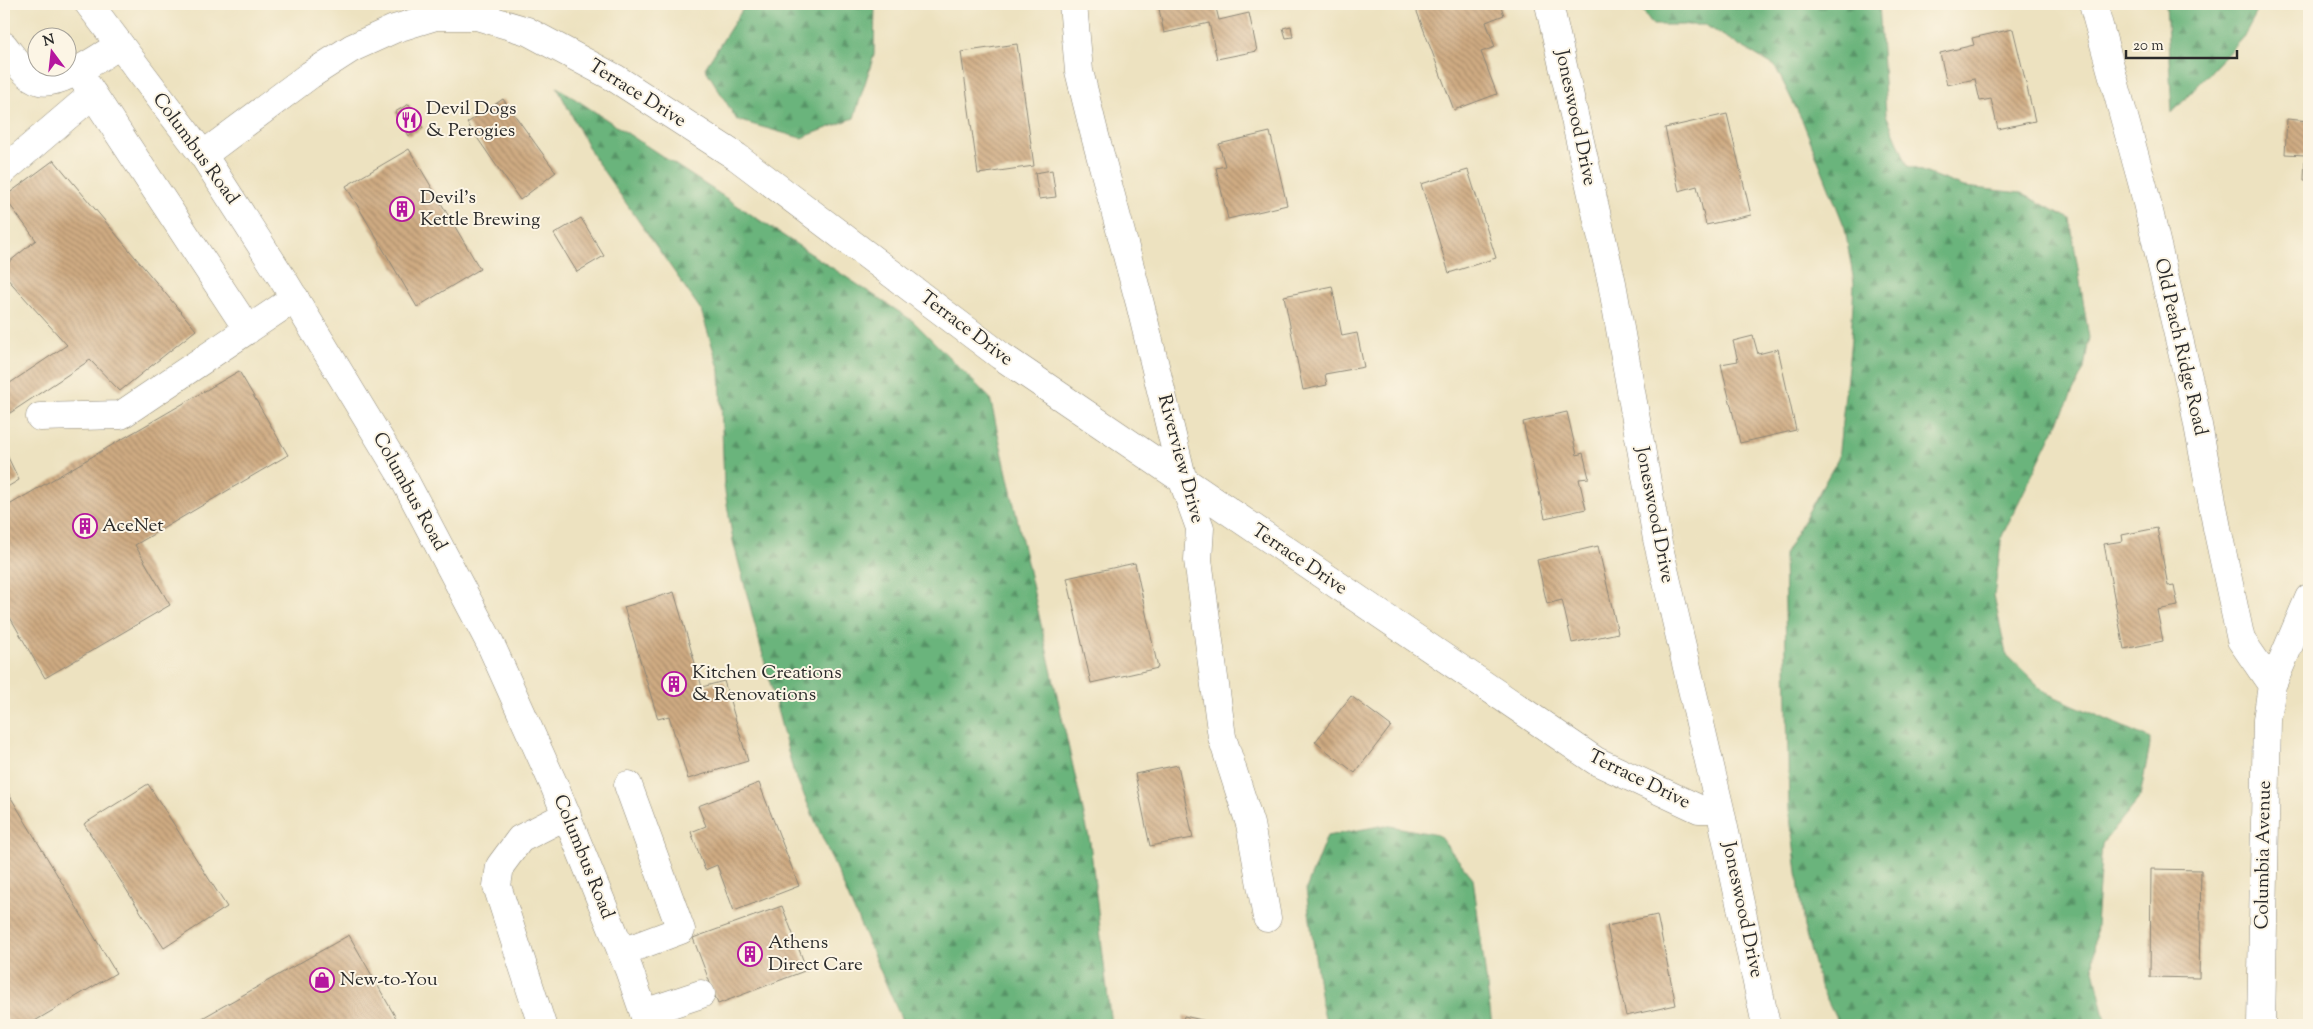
<svg xmlns="http://www.w3.org/2000/svg" width="2313" height="1029" viewBox="0 0 2313 1029" font-family="'Sorts Mill Goudy',serif">
	<style>
		.forest { fill: url(#forest-firs); stroke: #4a7054 }
		.building { fill: url(#building-back-hatch) }
		.lines { fill: none; stroke-linecap: round; stroke-linejoin: round }
		.minor-casing { stroke: #8c8676; stroke-width: 29 }
		.major-casing { stroke: #8c8676; stroke-width: 29 }
		.minor { stroke: #fff; stroke-width: 28 }
		.major { stroke: #fff; stroke-width: 28 }
		.labels { text-anchor: middle; dominant-baseline: central; stroke-width: 4; stroke-linejoin: round; paint-order: stroke }
		.street-label { font-size: 19px; fill: #2b2b2b; stroke: #fcf5e5 }
		.poi-label { font-size: 19px; fill: #2b2b2b; stroke: #fcf5e5; text-anchor: start }
	</style>
	<defs>
		<pattern id="forest-firs" width="22" height="20" patternUnits="userSpaceOnUse" patternTransform="scale(1.25)"><rect width="22" height="20" fill="#6ab47c"/><path d="M5 1l3.5 6h-7zM16 11l3.5 6h-7z" fill="#579366"/></pattern>
		<pattern id="building-back-hatch" width="6" height="6" patternUnits="userSpaceOnUse" patternTransform="scale(1.25)"><rect width="6" height="6" fill="#cfab82"/><path d="M-1 5l2 2M0 0l6 6M5-1l2 2" fill="none" stroke="#a88b6b"/></pattern>
	</defs>
	<rect width="100%" height="100%" fill="#fcf5e5"/>
	<filter id="ink" filterUnits="userSpaceOnUse"><feTurbulence type="fractalNoise" baseFrequency=".02" numOctaves="2"/><feDisplacementMap in="SourceGraphic" scale="10" xChannelSelector="R" yChannelSelector="G"/><feConvolveMatrix kernelMatrix="1 2 1 2 8 2 1 2 1" color-interpolation-filters="sRGB"/></filter>
	<filter id="wash" filterUnits="userSpaceOnUse"><feTurbulence type="fractalNoise" baseFrequency=".0096" numOctaves="4" result="noise"/><feDisplacementMap in="SourceGraphic" scale="20" xChannelSelector="R" yChannelSelector="G"/><feGaussianBlur stdDeviation="1.12" result="paint"/><feColorMatrix in="noise" values="0 0 0 0 0 0 0 0 0 0 0 0 0 0 0 0 0 1.4 0 .05"/><feComposite in="paint" operator="in"/></filter>
	<g filter="url(#wash)">
		<rect width="100%" height="100%" fill="#ede2c0"/>
		<path class="forest" d="M746,4H875L874,55L854,118L801,138L737,120L705,68Z
			M1638,4H1879L1886,114L1908,166L1964,187L2021,193L2070,219L2089,338L2084,369L2002,536L1994,596L2006,654L2046,693L2151,739L2140,797L2102,844L2093,966L2107,1025H1839L1820,986L1804,927L1789,809L1784,555L1838,459L1851,339L1854,283L1845,228L1803,122L1775,66L1705,25H1653Z
			M2166,4H2261L2244,36L2172,113Z
			M557,87L913,321L990,398L1090,842L1111,1025H904L793,770L733,541L724,485L720,371L701,310L593,156Z
			M1385,825L1438,835L1473,878L1492,1025H1327L1321,1001L1306,889L1327,836Z"/>
		<g id="blocks">
			<path class="building" d="M1158,4H1215L1219,20L1249,13L1257,51L1217,59L1209,23L1164,33Z
				M1414,4H1500L1504,15L1486,22L1495,47L1481,52L1497,94L1454,110Z
				M1291,26L1293,37L1286,38L1283,28Z
				M2013,29L2035,121L1998,129L1991,99L1980,101L1975,79L1947,85L1940,53L1974,45L1972,38Z
				M1017,44L1034,166L978,174L961,52Z
				M503,99L556,172L520,200L467,123Z
				M409,104L423,128L409,136L395,112Z
				M1727,114L1751,215L1706,225L1697,186L1679,191L1665,128Z
				M2287,119L2309,121V180H2304L2305,155L2285,154Z
				M1270,132L1287,205L1228,219L1216,168L1225,166L1219,144Z
				M409,149L480,269L417,307L346,186Z
				M54,160L196,330L120,391L90,360L4,417V387L67,345L4,275V266L36,240L4,197Z
				M1052,170L1056,197L1039,199L1035,173Z
				M1468,170L1496,258L1449,273L1421,184Z
				M581,218L604,256L577,272L554,234Z
				M1332,286L1342,336L1357,333L1364,367L1325,374L1327,385L1303,390L1284,296Z
				M1753,336L1758,354L1778,349L1796,430L1740,443L1721,364L1738,361L1733,341Z
				M239,371L288,455L135,545L170,605L45,678L4,607V508Z
				M1567,412L1577,455L1583,453L1589,478L1579,479L1586,509L1545,518L1523,422Z
				M4,449L19,480L4,489Z
				M2157,528L2168,586L2174,585L2178,606L2157,610L2163,641L2124,649L2104,544L2123,541L2122,535Z
				M1598,546L1618,633L1572,643L1562,600L1547,604L1537,560Z
				M1135,563L1158,668L1091,683L1067,578Z
				M674,592L702,687L724,681L748,761L688,779L669,716L658,719L624,607Z
				M1351,696L1391,726L1355,773L1315,742Z
				M1178,765L1193,838L1150,846L1135,774Z
				M759,783L799,886L734,911L717,865L705,870L691,832L706,826L698,806Z
				M148,784L227,907L164,948L84,824Z
				M4,786L116,973L28,1025H10L4,1014Z
				M2151,869L2201,870L2199,978L2150,977Z
				M782,906L807,970L718,1004L693,938Z
				M1657,915L1676,1005L1626,1016L1607,926Z
				M349,935L400,1025H190Z
				M1184,1016L1220,1024V1025H1182Z"/>
		</g>
	</g>
	<g filter="url(#ink)">
		<use href="#blocks" fill-opacity="0" stroke="#8c8676" stroke-width="1"/>
		<g class="lines">
			<defs>
				<path id="minor" d="M1073,4L1079,71L1094,132L1140,304L1183,481L1200,528L1198,560L1222,737L1250,824L1267,918
					M1549,4L1612,283L1657,539L1720,809L1766,1025
					M2093,4L2143,186L2193,398L2217,528L2241,640L2272,685
					M4,46C13,57 25,77 40,81C60,87 102,55 120,45
					M77,70L248,330
					M203,155L310,75L352,48L394,29L436,16H477L527,31L615,78L737,157L1001,356L1596,761L1699,809H1720
					M4,170L93,94
					M40,417L121,415L295,298
					M622,952L681,930L628,785
					M644,1013L701,994
					M542,1025L497,886L500,866L520,839L567,815
					M2261,1025L2267,720L2272,685L2309,598"/>
				<path id="major" d="M89,4L203,155L284,281L405,481L490,643L554,785L629,970L648,1025"/>
			</defs>
			<use href="#minor" class="minor-casing"/>
			<use href="#major" class="major-casing"/>
			<use href="#minor" class="minor"/>
			<use href="#major" class="major"/>
		</g>
	</g>
	<defs>
		<symbol id="restaurant-ring" viewBox="-11 -11 22 22"><circle r="9.5" fill="#fcf5e5" stroke="#b5179e" stroke-width="1.5"/><path d="M-5-6h1v4h1v-4h1v4h1v-4h1v5L-1.5 .5V6h-2V.5L-5-1ZM5-6V6H3V1.5H1.5Q1.5-4 5-6Z" fill="#b5179e"/></symbol>
		<symbol id="building-ring" viewBox="-11 -11 22 22"><circle r="9.5" fill="#fcf5e5" stroke="#b5179e" stroke-width="1.5"/><path d="M-4-6H4V6H1V3H-1V6H-4ZM-2.5-4.3h1.7v1.8h-1.7ZM.8-4.3h1.7v1.8H.8ZM-2.5-1h1.7V.8h-1.7ZM.8-1h1.7V.8H.8Z" fill="#b5179e"/></symbol>
		<symbol id="shop-ring" viewBox="-11 -11 22 22"><circle r="9.5" fill="#fcf5e5" stroke="#b5179e" stroke-width="1.5"/><path d="M-5-2.5h2.3a2.7 3.5 0 0 1 5.4 0H5L5.5 6h-11ZM-1.5-2.5h3a1.5 2.3 0 0 0-3 0Z" fill="#b5179e"/></symbol>
	</defs>
	<g fill-rule="evenodd">
		<use href="#restaurant-ring" x="395" y="106" width="28" height="28"/>
		<use href="#building-ring" x="388" y="195" width="28" height="28"/>
		<use href="#building-ring" x="71" y="512" width="28" height="28"/>
		<use href="#building-ring" x="660" y="670" width="28" height="28"/>
		<use href="#building-ring" x="736" y="940" width="28" height="28"/>
		<use href="#shop-ring" x="308" y="966" width="28" height="28"/>
	</g>
	<g class="labels">
		<g class="street-label">
			<text transform="translate(637 94) rotate(32)">Terrace Drive</text>
			<text transform="translate(1575 118) rotate(78)">Joneswood Drive</text>
			<text transform="translate(195 149) rotate(54)">Columbus Road</text>
			<text transform="translate(966 329) rotate(37)">Terrace Drive</text>
			<text transform="translate(2180 347) rotate(77)">Old Peach Ridge Road</text>
			<text transform="translate(1180 459) rotate(75)">Riverview Drive</text>
			<text transform="translate(409 492) rotate(61)">Columbus Road</text>
			<text transform="translate(1654 515) rotate(79)">Joneswood Drive</text>
			<text transform="translate(1299 560) rotate(34)">Terrace Drive</text>
			<text transform="translate(1639 780) rotate(26)">Terrace Drive</text>
			<text transform="translate(2264 855) rotate(-89)">Columbia Avenue</text>
			<text transform="translate(583 857) rotate(68)">Columbus Road</text>
			<text transform="translate(1742 910) rotate(78)">Joneswood Drive</text>
		</g>
		<g class="poi-label">
			<text x="426" y="109">Devil Dogs<tspan x="426" dy="22">&amp; Perogies</tspan></text>
			<text x="420" y="198">Devil's<tspan x="420" dy="22">Kettle Brewing</tspan></text>
			<text x="102" y="526">AceNet</text>
			<text x="692" y="673">Kitchen Creations<tspan x="692" dy="22">&amp; Renovations</tspan></text>
			<text x="768" y="943">Athens<tspan x="768" dy="22">Direct Care</tspan></text>
			<text x="340" y="980">New-to-You</text>
		</g>
	</g>
	<rect width="2313" height="1029" fill="none" stroke="#fcf5e5" stroke-width="20"/>
	<g transform="translate(52 52) rotate(345)"><circle r="24" fill="#fcf5e5" stroke="#a8a49b"/>
	<path d="M0-4L9 19L0 12L-9 19Z" fill="#b5179e"/>
	<text y="-8" font-size="14" font-weight="bold" text-anchor="middle" fill="#2b2b2b">N</text>
	</g>
	<path d="M2126 50v8h111v-8" fill="none" stroke="#2b2b2b" stroke-width="2.5"/>
	<text x="2133" y="50" font-size="15" fill="#2b2b2b" stroke="#fcf5e5" stroke-width="4" paint-order="stroke">20 m</text>
</svg>
